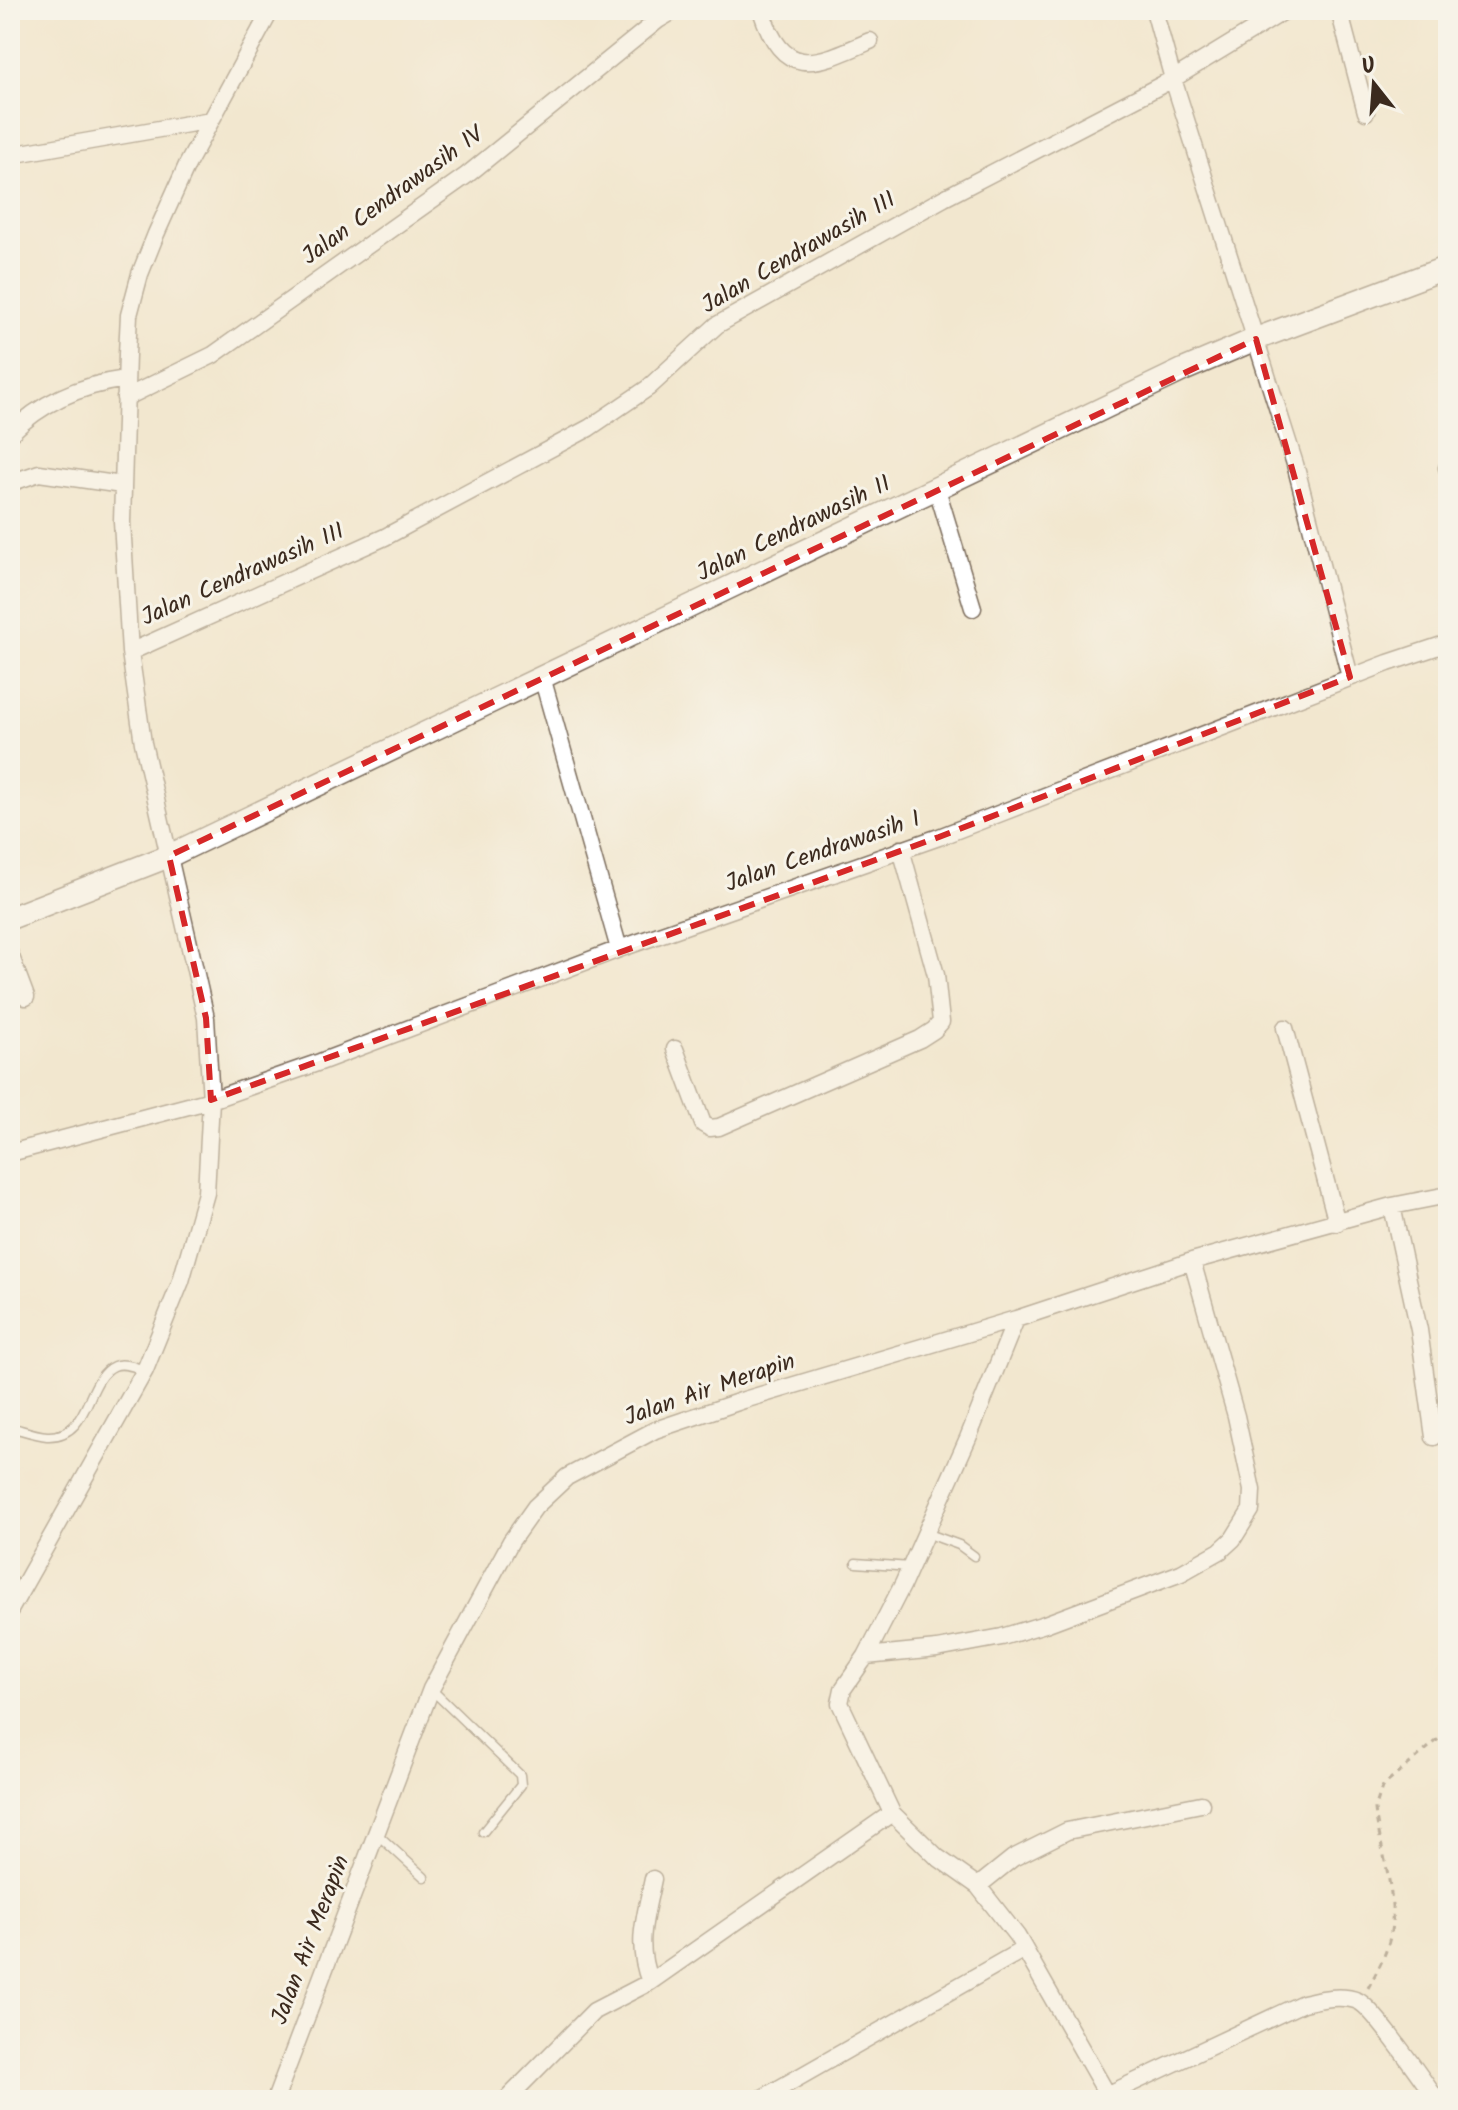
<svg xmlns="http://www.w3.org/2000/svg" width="1458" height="2110" viewBox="0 0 1458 2110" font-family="Kalam,sans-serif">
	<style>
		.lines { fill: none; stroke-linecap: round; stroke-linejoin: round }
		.service-casing { stroke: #7b6c5c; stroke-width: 11 }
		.minor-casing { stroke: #7b6c5c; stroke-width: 19 }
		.tertiary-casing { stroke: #7b6c5c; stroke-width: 25 }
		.path { stroke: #7b6c5c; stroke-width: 3; stroke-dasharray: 6 6; stroke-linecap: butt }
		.service { stroke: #fff; stroke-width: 8 }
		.minor { stroke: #fff; stroke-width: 16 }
		.tertiary { stroke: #fff; stroke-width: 22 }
		.marked { fill: none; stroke: #d62828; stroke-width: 6; stroke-dasharray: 16 10; stroke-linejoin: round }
		.labels { text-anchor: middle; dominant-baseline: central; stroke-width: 6; stroke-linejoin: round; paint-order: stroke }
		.street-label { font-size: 24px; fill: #3b2a1e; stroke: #f7f3e8 }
	</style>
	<rect width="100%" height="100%" fill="#f7f3e8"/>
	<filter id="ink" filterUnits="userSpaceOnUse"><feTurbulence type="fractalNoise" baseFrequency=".0125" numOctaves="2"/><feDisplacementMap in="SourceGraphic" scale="16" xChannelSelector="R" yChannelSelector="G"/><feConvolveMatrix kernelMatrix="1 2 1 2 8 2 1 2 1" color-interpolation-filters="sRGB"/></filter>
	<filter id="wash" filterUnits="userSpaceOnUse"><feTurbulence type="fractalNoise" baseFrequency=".006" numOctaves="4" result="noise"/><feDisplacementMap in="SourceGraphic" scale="32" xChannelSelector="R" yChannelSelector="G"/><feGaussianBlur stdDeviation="1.8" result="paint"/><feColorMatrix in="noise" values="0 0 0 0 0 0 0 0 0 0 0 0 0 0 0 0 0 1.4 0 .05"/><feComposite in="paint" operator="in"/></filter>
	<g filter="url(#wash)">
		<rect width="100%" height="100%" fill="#f2e7cf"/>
	</g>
	<g filter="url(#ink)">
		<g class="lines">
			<defs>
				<path id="service" d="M10,1427C22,1430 35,1435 47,1436C91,1438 85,1379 114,1366C123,1362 135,1367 145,1370
					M926,1533L959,1545L974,1556
					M856,1563L910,1567
					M431,1689L520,1775L521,1785L483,1832
					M378,1835L424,1877"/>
				<path id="minor" d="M761,10C784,81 815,65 870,41
					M1154,10L1173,79L1295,464L1350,677
					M1339,10L1366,112
					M10,155L211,120
					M125,398L213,355L467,175L658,20L675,10
					M10,434C42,401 81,385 126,379
					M1447,468L1448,470
					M10,483L39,473L122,485
					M937,489L973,608
					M130,652L385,537L589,428L648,388L717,325L944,198L1173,79L1286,10
					M542,677L619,949
					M10,954L26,997
					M1285,1028L1337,1223
					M675,1049L703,1124L710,1128L719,1127L920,1039L934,1030L941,1022L936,975L901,849
					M10,1153L211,1100L320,1062L619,949L939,837L1388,663L1448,643
					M1392,1206L1419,1330L1434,1437
					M1016,1319L968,1438L903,1584L866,1656L843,1689L840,1703L892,1813L937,1857L978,1886L1017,1936L1107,2094
					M10,1610L145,1370L181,1281L206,1193L211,1100L206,1018L143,743L130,652L122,522L127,354L129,315L140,274L156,234L187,165L271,10
					M866,1656L937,1649L1002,1637L1045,1624L1181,1573L1220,1551L1233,1539L1251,1510L1252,1490L1236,1416L1192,1261
					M978,1886L1013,1858L1067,1831L1201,1804
					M650,1982C635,1944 645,1918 653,1879
					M275,2100L431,1689L511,1541L535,1507L567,1477L655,1430L744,1400L1016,1319L1192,1261L1392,1206L1448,1195
					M506,2100L594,2011L650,1982L892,1813
					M759,2100L1024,1949
					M1096,2100L1303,2003C1319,1999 1342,1994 1358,2001C1374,2008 1424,2082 1437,2100"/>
				<path id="tertiary" d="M10,918L169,856L1183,370L1256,339L1448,267"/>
			</defs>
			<use href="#service" class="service-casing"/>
			<use href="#minor" class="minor-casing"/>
			<use href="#tertiary" class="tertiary-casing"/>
			<path class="path" d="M1368,1988C1376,1973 1385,1957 1389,1941C1400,1898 1380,1852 1375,1809L1382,1787L1448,1731"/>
			<use href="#service" class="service"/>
			<use href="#minor" class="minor"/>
			<use href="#tertiary" class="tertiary"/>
		</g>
	</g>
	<path d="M0 0H1458V2110H0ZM1256,339L1350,677L939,837L211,1100L206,1018L169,856Z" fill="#f2e7cf" fill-opacity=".55" fill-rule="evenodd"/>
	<path class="marked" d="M1256,339L1350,677L939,837L211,1100L206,1018L169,856Z"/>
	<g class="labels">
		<g class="street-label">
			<text transform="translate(393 196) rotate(-36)">Jalan Cendrawasih IV</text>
			<text transform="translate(799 253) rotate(-30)">Jalan Cendrawasih III</text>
			<text transform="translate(794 529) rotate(-26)">Jalan Cendrawasih II</text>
			<text transform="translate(243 575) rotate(-24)">Jalan Cendrawasih III</text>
			<text transform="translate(823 852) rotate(-19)">Jalan Cendrawasih I</text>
			<text transform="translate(710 1390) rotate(-19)">Jalan Air Merapin</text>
			<text transform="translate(311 1940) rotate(-69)">Jalan Air Merapin</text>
		</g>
	</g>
	<rect width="1458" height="2110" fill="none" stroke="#f7f3e8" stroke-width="40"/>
	<g transform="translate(1374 84) rotate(343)" stroke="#f7f3e8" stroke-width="6" paint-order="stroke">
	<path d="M0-6L14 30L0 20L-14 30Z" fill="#3b2a1e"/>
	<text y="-12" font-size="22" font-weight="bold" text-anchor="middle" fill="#3b2a1e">U</text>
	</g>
</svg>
